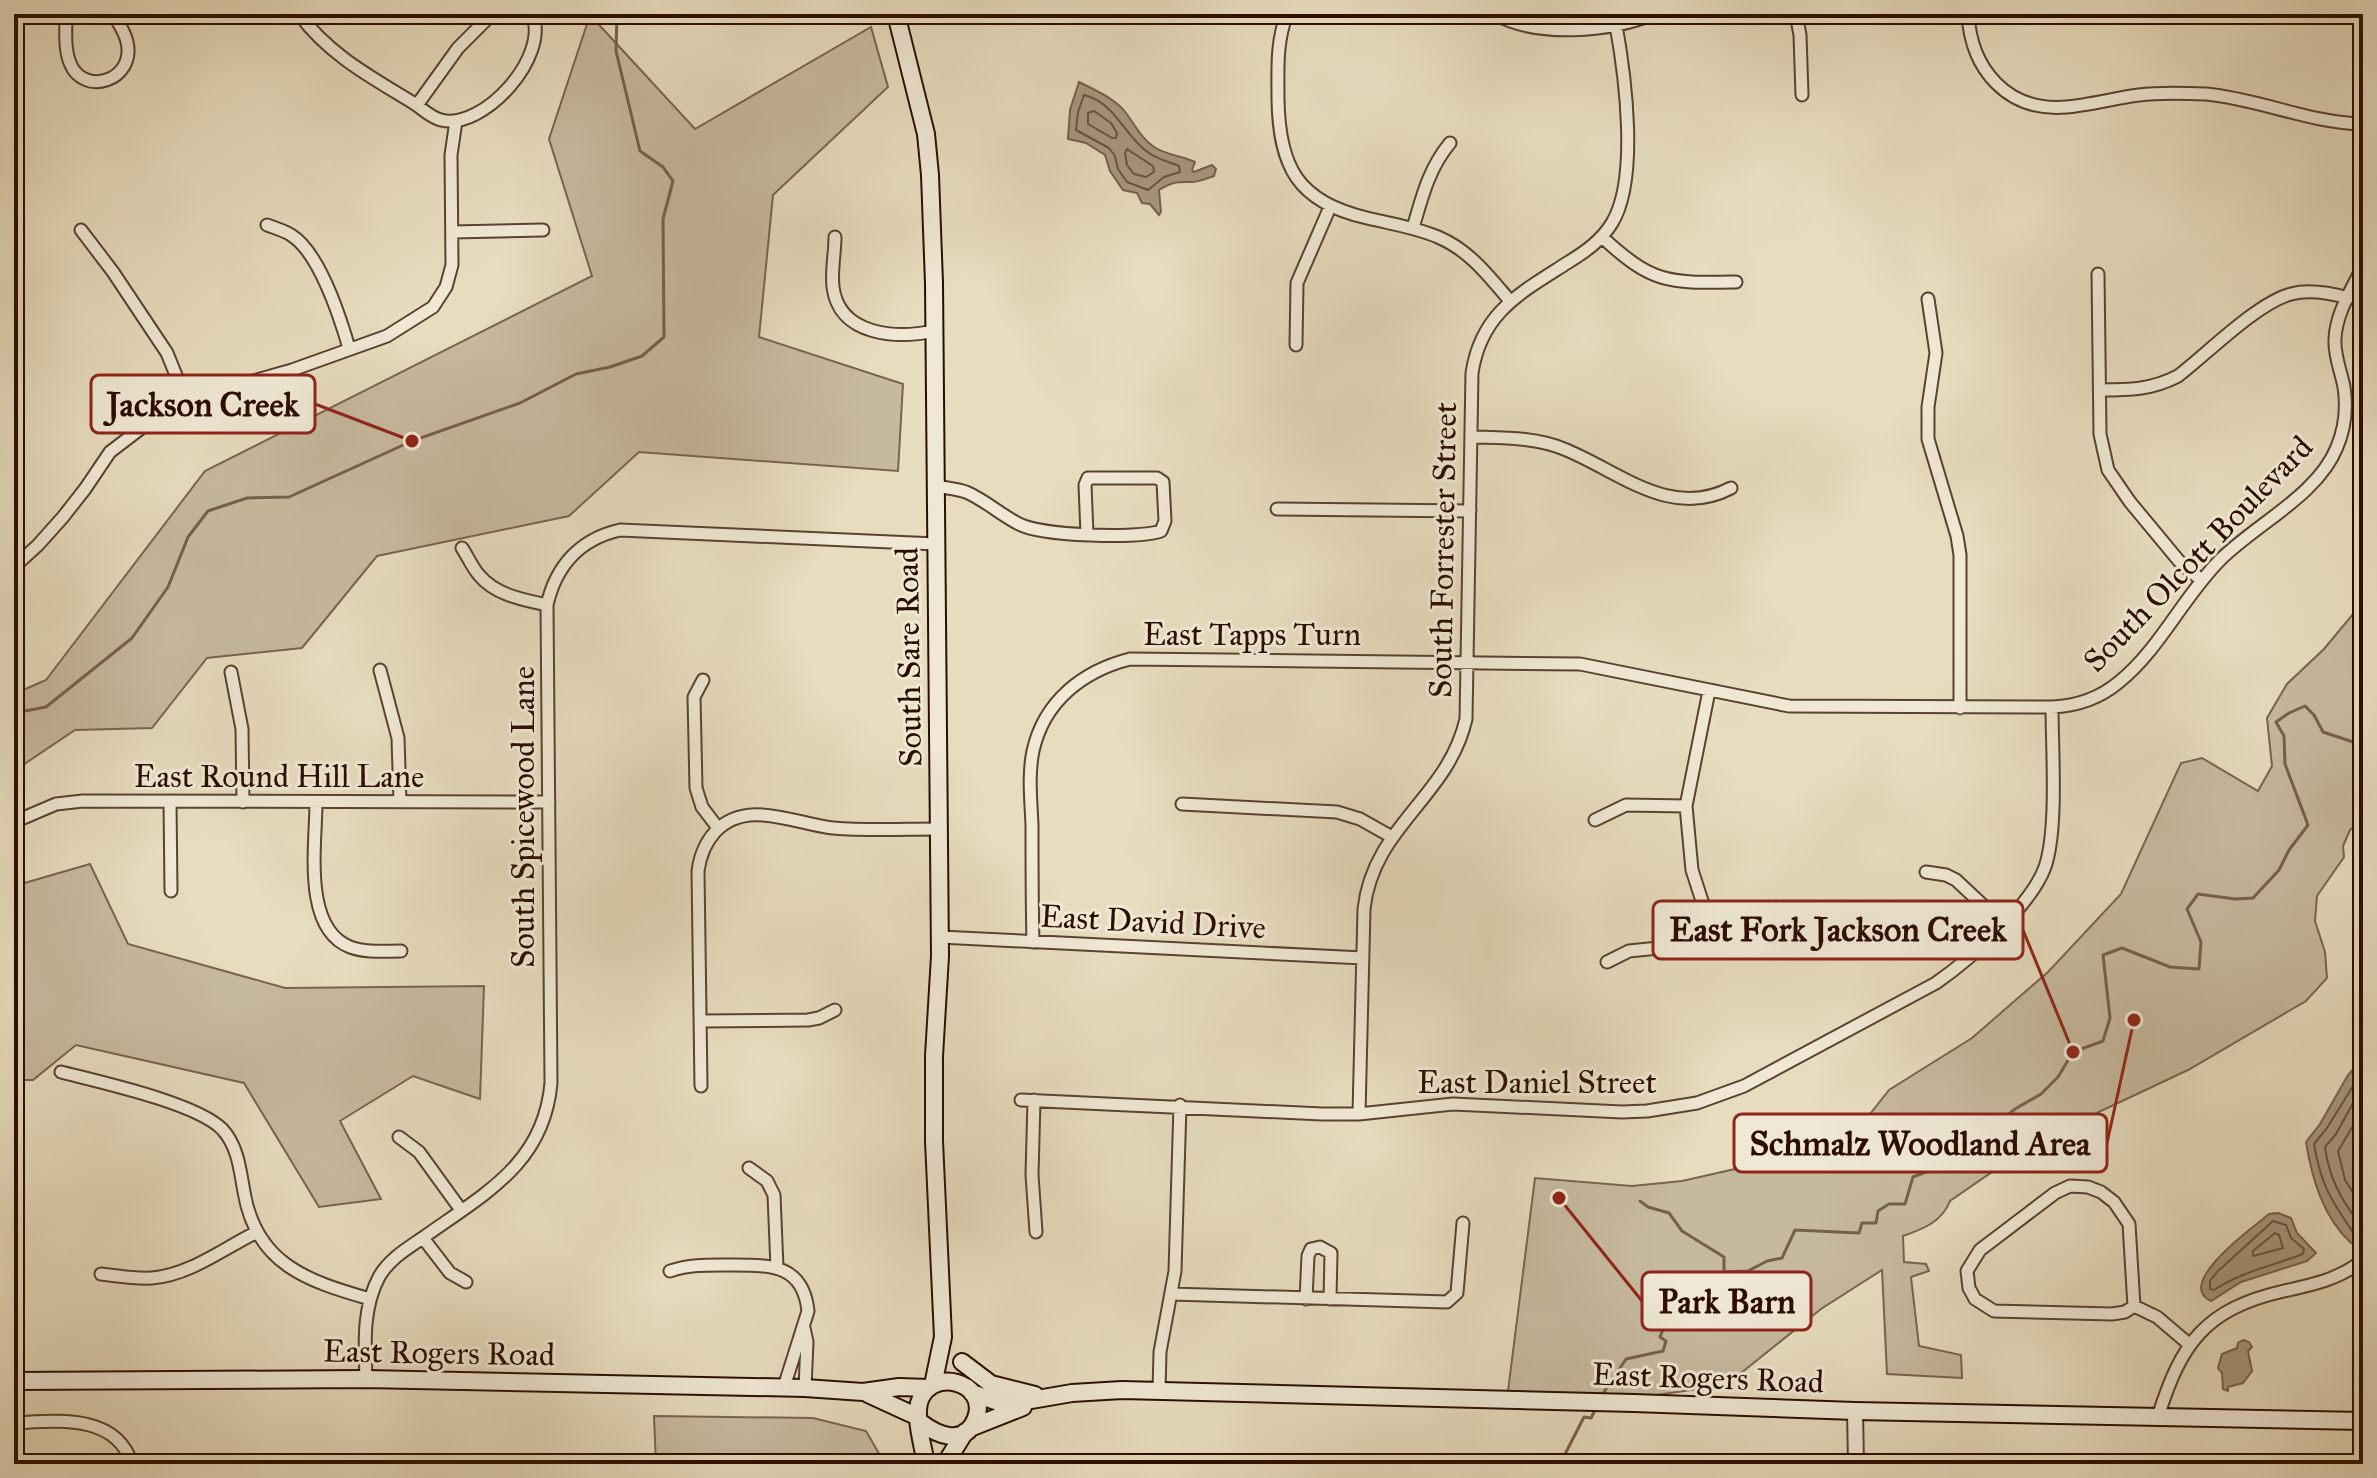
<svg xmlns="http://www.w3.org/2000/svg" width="2377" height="1478" viewBox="0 0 2377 1478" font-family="'IM FELL Great Primer',serif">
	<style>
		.green { fill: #c7b99e; stroke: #7a634f; stroke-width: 2 }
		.water { fill: #a8967d; stroke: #775f4b; stroke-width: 2 }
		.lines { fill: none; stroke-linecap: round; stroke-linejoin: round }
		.shore { stroke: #6a523e; stroke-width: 2 }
		.stream { stroke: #775f4b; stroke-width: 3 }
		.minor-casing { stroke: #5c4130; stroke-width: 15 }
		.tertiary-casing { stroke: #5c4130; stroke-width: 18 }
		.secondary-casing { stroke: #2d0d00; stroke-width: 20 }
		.minor { stroke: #efe8d5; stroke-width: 11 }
		.tertiary { stroke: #efe8d5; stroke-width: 14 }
		.secondary { stroke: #efe8d5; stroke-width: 16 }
		.labels { text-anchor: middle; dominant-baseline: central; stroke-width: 6; stroke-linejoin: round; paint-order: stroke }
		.street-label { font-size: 32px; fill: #2d0d00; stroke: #efe8d5 }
		.leader { fill: none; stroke: #8f2418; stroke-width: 3 }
		.callout-dot { fill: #8f2418; stroke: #efe8d5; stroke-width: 3 }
		.callout { fill: #efe8d5; stroke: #8f2418; stroke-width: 3 }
		.callout-label { font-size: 34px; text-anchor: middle; font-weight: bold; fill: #2d0d00 }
	</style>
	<rect width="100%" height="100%" fill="#e7dcbe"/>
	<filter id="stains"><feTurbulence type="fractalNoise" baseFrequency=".0025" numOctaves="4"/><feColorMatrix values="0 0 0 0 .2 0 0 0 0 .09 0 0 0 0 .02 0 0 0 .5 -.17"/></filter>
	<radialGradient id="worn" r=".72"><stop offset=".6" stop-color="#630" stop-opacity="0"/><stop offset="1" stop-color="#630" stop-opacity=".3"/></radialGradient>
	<path class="green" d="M590,15L695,129L871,27L888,87L773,195L759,337L903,384L898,471L639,452L569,516L377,556L302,648L207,658L152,728L75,730L14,771V694L46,680L205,471L592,276L549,139Z
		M2363,602V820L2350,830L2343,846L2344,857L2317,896L2315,921L2325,952L2327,978L2306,1001L2188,1070L2037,1141L1950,1201C1942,1222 1923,1229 1903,1236L1904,1262L1926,1264L1929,1271L1911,1277L1919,1346L1961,1355L1962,1378L1887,1374L1882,1270L1821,1309L1726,1385L1608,1402L1604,1395L1508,1391L1535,1178L1632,1186L1682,1181L1735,1169L1790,1149L1848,1116L1849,1133L1866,1119L1889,1090L1972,1038L2048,972L2121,894L2181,763L2202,758L2258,791L2272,766L2267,718L2287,684L2324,649Z
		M90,864L128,944L285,988L484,986L480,1099L413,1076L340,1121L381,1199L319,1207L244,1083L76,1045L33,1080H14V886Z
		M654,1416L813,1418L866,1431L885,1464H656Z"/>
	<path class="water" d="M1079,82C1095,90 1116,99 1126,113C1135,125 1141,138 1154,147C1166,155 1182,156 1195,162L1192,170L1194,172L1212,165L1216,169L1214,176C1208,178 1199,182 1193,182C1177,182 1173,181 1159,190L1161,212L1159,215L1150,204L1142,203L1137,193L1123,190L1110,171L1105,155L1086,143L1068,139L1070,110Z
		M2363,1058V1236L2356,1242L2351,1243C2323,1217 2312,1179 2306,1142L2320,1124L2348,1075Z
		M2278,1213L2291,1218L2297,1233L2316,1253L2307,1261L2241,1282L2211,1301C2175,1285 2248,1231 2263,1219L2269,1214Z
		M2243,1340L2249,1342L2252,1347L2248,1351L2252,1371L2243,1383L2228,1387V1391L2223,1389L2222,1373L2218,1368L2222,1354L2237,1348L2238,1343Z"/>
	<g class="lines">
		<path class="shore" d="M1084,95C1116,103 1124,136 1149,153C1157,159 1169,162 1179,166L1180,172L1164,177L1148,190L1127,182L1118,169L1115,156L1109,148L1076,130L1078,112Z
			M1094,111L1111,123L1117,133L1116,138H1112L1088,124V113Z
			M1127,149L1153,166L1154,172L1146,177L1134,174L1127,165L1125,153Z
			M2363,1070L2327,1128L2314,1144C2321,1185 2330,1198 2352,1231H2363
			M2363,1085L2336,1134L2325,1147C2329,1176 2339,1196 2356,1219L2363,1220
			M2363,1109L2338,1151L2345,1180L2363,1208
			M2273,1221L2286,1225L2291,1238L2304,1249L2303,1254C2272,1266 2243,1271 2214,1290L2210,1289V1281L2217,1272Z
			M2275,1233L2279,1235L2283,1248L2253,1256V1251Z"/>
		<path class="stream" d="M14,713L46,707L132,638L168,587L188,537L208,511L247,498L289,497L412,441L520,403L576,374L610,367L642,356L664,337L663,219L673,181L663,167L640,151L616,51L617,14
			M1640,1201L1648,1207L1669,1213L1682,1231L1724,1257V1272L1748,1271L1767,1261L1782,1258L1795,1230L1859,1233L1862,1223H1876L1878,1211L1889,1204H1905L1913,1177L1941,1166L1951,1147L1994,1126L2015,1109L2041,1094L2058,1077L2073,1052L2103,1041L2110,1018L2103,955L2122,948L2170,967L2199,969L2201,942L2187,909L2198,894L2235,899L2253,898L2279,870L2289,850L2308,825L2285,764L2284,736L2276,722L2289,713L2305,706L2314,715L2323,732L2353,742L2363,712
			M1602,1395L1626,1359L1663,1351L1666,1341L1660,1337L1665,1324L1685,1325L1691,1310L1709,1302L1724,1273
			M1560,1464L1584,1417L1591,1418L1597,1406"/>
		<defs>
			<path id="minor" d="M66,14C66,30 64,48 70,63C83,97 136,81 127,42C125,32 118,22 113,14
				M299,14C330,56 373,78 415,104C424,110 430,117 441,120C483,131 551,56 532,14
				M1287,14C1276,42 1278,70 1278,99C1279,166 1297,202 1367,218C1391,224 1415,227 1438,237C1469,250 1489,276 1510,301
				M1495,14C1537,38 1610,32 1653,14
				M1796,14L1800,35L1802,95
				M1968,14C1971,69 2007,112 2066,107C2090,105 2115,98 2139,95C2161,92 2184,93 2206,94C2260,99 2309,123 2363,124
				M417,105L458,48L492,14
				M267,225C275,228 285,231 291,235C319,252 340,317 349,348
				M1413,228C1422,197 1429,168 1450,143
				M81,230L113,272L167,353L186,400
				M452,232L543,230
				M835,237C835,253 831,271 833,287C839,336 897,339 934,331
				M1602,237C1653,284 1668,283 1736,282
				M2098,274L2100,434L2108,470L2130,502L2179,561L2201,580
				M1928,299L1936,353L1928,407V439L1957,536L1960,555V708
				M1296,345L1297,283L1330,207
				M2100,390C2129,390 2151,390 2178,376C2208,353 2257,303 2291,294C2310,289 2330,293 2348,298
				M1472,437C1503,438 1535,437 1564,449C1619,471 1670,520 1731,488
				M936,486C946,488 957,489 966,492C985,500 1001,515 1019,524C1042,536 1137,539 1161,531L1165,521L1163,482L1157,478H1088L1085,485L1087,534
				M1277,509L1470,511
				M462,548C468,557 472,567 479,575C495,595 524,600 547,605
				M14,567L38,545L63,517L85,489L110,452L165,410L186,400L292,370L387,336L433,307L446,287L452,265L451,155L456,121
				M380,670L398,738L400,802
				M231,672L242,729L243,802
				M703,680L694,697L696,788L702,807L718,828
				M1709,691L1686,806L1692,870L1714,938
				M170,801L171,891
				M316,802C316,845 302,928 350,947C366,953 384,951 401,951
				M1182,804L1337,812L1360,819L1392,837
				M1595,820L1626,805L1686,806
				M14,822L56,804L83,801L549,802
				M1926,872L1946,875L1956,880L2003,924
				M940,937L1363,958
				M1033,942C1032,903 1032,864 1032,825C1031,801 1028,775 1033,751C1044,701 1083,671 1130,659L1580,664L1789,706L2052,707C2076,706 2100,698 2119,682C2160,649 2183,597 2220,560C2256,524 2318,495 2337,447C2345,428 2347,407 2344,387C2341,371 2334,356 2335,339C2336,313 2352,289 2363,266
				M1607,962L1629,951L1688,945L1714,938L1743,927L1776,907
				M700,1021L808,1020L819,1018L835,1010
				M61,1072C100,1082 196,1103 222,1129C238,1146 240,1170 244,1192C256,1264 307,1281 370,1299
				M701,1086L698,871C700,856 705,843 715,832C746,798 795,824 833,828C868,831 904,829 939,829
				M1021,1100L1322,1114H1359L1453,1104L1622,1112L1647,1111L1697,1103L1744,1086L1936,983C1969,960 2031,906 2045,867C2058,829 2052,750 2052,707
				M1034,1100L1032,1175L1036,1232
				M1359,1114L1364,909C1373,826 1448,798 1466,719L1472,373C1481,313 1520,293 1567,263C1585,252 1601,241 1612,223C1639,179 1625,75 1616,25
				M399,1137L419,1152L461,1210
				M749,1168L767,1181L774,1195L777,1268
				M423,1238L450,1273L466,1282
				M670,1271C691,1264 710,1265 732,1265C770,1265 803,1264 808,1311L784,1387
				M101,1274C118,1276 136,1279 152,1278C190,1275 224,1248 257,1232
				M1171,1294L1447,1302L1457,1293L1463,1223
				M1306,1299L1308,1256L1311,1249L1320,1247L1331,1253L1330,1299
				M2134,1306L2125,1312L2112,1314L1994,1311L1975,1299L1969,1288L1967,1271L1980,1250L2055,1193L2070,1186L2088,1187L2101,1192L2114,1202L2129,1224L2134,1306L2157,1317L2190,1345
				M804,1328L807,1342L805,1388
				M366,1379C365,1345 362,1309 379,1277C389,1259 408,1248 424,1237C484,1194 544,1164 551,1083L547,605C556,566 580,539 620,530L936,544
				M1159,1390L1160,1352L1175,1271L1180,1105
				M2158,1417C2181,1343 2205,1309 2284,1291C2312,1285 2340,1279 2363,1260
				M14,1423C57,1421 116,1413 132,1464"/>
			<path id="tertiary" d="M1855,1411L1856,1464"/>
			<path id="secondary" d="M896,14L926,134L930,175L934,283L940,956L934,1056V1141L943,1337L933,1385
				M962,1362L991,1384L1035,1395
				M14,1381L366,1379L805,1388L863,1392L899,1387L929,1388
				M972,1393L998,1402L1014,1403L1072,1393L1122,1390L1634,1403L1855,1411L2363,1421
				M868,1394L918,1417
				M920,1422C937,1435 965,1448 976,1418C989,1381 929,1366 919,1403C915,1420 923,1446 926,1464
				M970,1428L1023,1407
				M945,1464L965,1432"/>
		</defs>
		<use href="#minor" class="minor-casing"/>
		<use href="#tertiary" class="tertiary-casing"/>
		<use href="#secondary" class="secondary-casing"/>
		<use href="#minor" class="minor"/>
		<use href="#tertiary" class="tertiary"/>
		<use href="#secondary" class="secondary"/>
	</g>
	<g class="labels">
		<g class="street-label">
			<text transform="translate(1443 550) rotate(-89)">South Forrester Street</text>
			<text transform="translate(2198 554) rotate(-46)">South Olcott Boulevard</text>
			<text x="1252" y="634">East Tapps Turn</text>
			<text transform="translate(909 657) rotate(-91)">South Sare Road</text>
			<text x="279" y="776">East Round Hill Lane</text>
			<text transform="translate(523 817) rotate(-90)">South Spicewood Lane</text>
			<text transform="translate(1153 922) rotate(3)">East David Drive</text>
			<text x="1537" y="1082">East Daniel Street</text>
			<text transform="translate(439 1353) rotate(1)">East Rogers Road</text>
			<text transform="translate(1708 1378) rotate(2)">East Rogers Road</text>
		</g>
	</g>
	<path class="leader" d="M412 441L315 404M2073 1052L2023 930M2134 1020L2107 1143M1559 1198L1642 1301"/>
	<g class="callout-dot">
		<circle cx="412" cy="441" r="8"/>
		<circle cx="2073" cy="1052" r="8"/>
		<circle cx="2134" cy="1020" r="8"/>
		<circle cx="1559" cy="1198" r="8"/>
	</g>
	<g class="callout">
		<rect x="91" y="375" width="224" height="58" rx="8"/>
		<rect x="1653" y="901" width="370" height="58" rx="8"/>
		<rect x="1734" y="1114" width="373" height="58" rx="8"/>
		<rect x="1642" y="1272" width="169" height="58" rx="8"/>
	</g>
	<g class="callout-label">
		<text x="203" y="416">Jackson Creek</text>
		<text x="1838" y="941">East Fork Jackson Creek</text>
		<text x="1920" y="1155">Schmalz Woodland Area</text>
		<text x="1727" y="1313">Park Barn</text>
	</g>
	<rect width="2377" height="1478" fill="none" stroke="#e7dcbe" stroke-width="48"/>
	<rect x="16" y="16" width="2345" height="1446" fill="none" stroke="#2d0d00" stroke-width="4"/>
	<rect x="24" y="24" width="2329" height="1430" fill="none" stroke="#2d0d00" stroke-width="2"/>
	<rect width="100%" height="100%" filter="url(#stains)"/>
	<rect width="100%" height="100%" fill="url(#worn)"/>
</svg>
